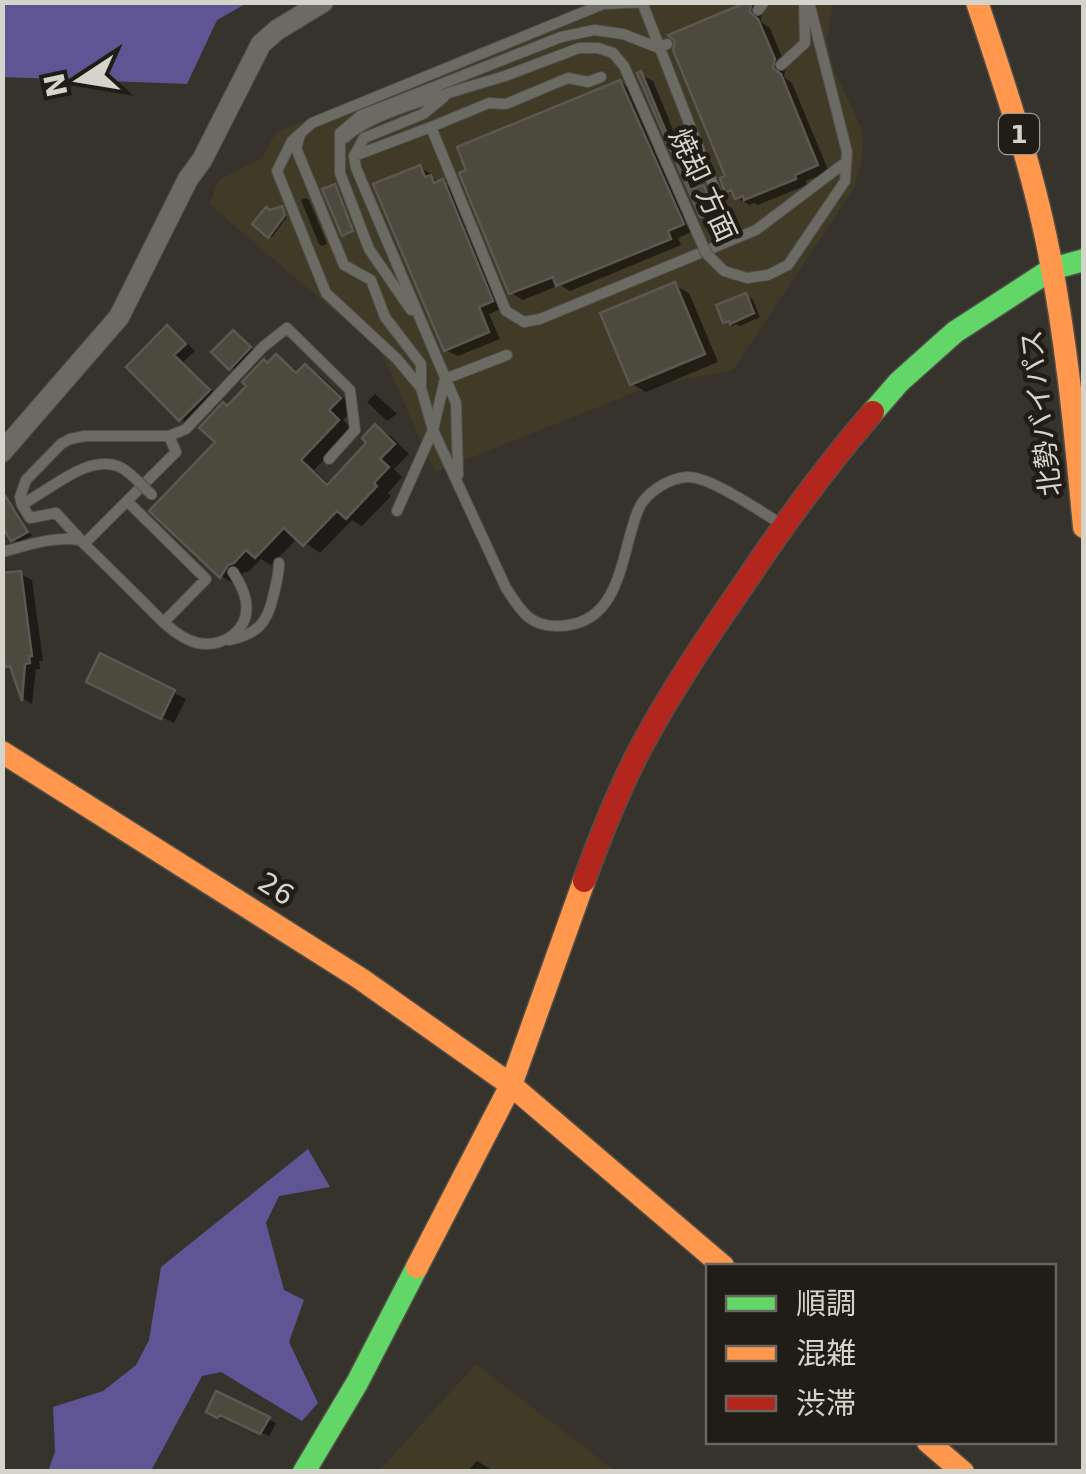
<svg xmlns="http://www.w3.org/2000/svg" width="1086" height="1474" viewBox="0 0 1086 1474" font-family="'DejaVu Sans','Noto Sans JP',sans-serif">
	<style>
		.built { fill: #3f3b27 }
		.forest { fill: #5f5594 }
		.shadow { fill: #0007 }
		.building { fill: #4c4a3d; stroke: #5a5851; stroke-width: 2.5 }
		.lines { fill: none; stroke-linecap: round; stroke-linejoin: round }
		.lane-casing { stroke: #504f48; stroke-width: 12 }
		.street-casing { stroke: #504f48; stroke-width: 22 }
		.fast-casing { stroke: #504f48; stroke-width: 25 }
		.slow-casing { stroke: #504f48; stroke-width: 25 }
		.jam-casing { stroke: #504f48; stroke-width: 25 }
		.lane { stroke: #6b6a63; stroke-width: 10 }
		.street { stroke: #6b6a63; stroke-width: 20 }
		.fast { stroke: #63d668; stroke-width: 22 }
		.slow { stroke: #ff974d; stroke-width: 22 }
		.jam { stroke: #b3261e; stroke-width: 22 }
		.lane-bridge-casing { stroke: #504f48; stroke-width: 12; stroke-linecap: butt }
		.lane-bridge { stroke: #6b6a63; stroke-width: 10 }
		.labels { text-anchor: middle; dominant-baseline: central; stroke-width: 9; stroke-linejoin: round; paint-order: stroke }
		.shield { fill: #1f1d16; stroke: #9e9d94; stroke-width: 2.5 }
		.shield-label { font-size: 25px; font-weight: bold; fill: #d5d4ca }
		.street-label { font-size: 28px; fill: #d5d4ca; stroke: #1f1d16 }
	</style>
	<rect width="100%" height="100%" fill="#35332b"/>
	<path class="built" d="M596,3H833L827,39L833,67L863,132L862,160L854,188L733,370L654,385L435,472L381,351L209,204L219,180L262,158L276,132Z
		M476,1364L615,1471H379Z"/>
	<path class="forest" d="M3,2H247V3L217,20L187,84L3,77Z
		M308,1149L330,1187L279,1196L266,1223L284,1290L304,1300L289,1342L318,1403L302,1421L221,1372L202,1376L151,1471H48L55,1452L53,1407L103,1391L136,1365L149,1340L161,1267Z"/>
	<path class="shadow" d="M750,4L762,11L761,22L770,28L786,67L784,77L792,83L829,172L806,181L807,185L758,205L754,203L749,205L727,191Z
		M640,74L653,81L698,190L703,187L715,194L720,206L707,211L711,221L702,216Z
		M620,82L632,90L694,231L678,238L681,245L570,291L560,285L523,300L511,293Z
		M420,168L432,174L434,179L455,189L503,308L489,314L500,339L458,356L445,350Z
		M335,187L338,188L354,232L346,236L344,234Z
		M306,198L309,200L327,244L322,246L319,244L301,200Z
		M281,208L287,217L272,237L269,236Z
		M674,285L689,293L718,362L646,392L632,384Z
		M745,295L753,300L760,317L740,326L736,324L732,326L725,321Z
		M167,328L178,334L195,351L183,362L220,398L192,425L181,419Z
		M233,333L257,353L238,372L215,352Z
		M277,357L300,373L306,367L321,376L354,408L343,420L353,430L314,470L330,485L370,443L375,428L391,436L409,454L394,469L402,477L388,493L391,496L362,526L352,520L320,553L298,538L271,565L261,559L249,571L243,573L236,585L221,576L219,442L228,408Z
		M375,394L397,414L387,421L367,402Z
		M10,506L16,509L32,536L18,542L12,539L7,530H2V510Z
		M20,574L32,580L43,661H39L40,669H36L32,704L24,699L14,668L8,665Z
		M101,656L186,699L174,723L101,688Z
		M209,1411L268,1419L276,1423L269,1436L229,1417L226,1420Z
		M477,1461L489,1468L493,1472H467Z"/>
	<path class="building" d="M747,2H751L750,12L758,19L775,59L773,68L781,74L818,165L795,175L796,179L744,200L743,196L735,199L731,190L725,193L720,178L725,176L673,50L675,41L668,35Z
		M641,71L690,190L704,185L709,199L697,205L702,217H700L637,73Z
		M620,80L684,224L668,231L671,239L556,286L553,277L509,294L459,173L466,170L457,147Z
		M420,165L425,177L431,175L434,183L443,179L493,301L479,307L489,332L444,351L373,184Z
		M335,184L353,231L342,236L322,189Z
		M282,206L285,215L268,238L252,224L266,207L270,210Z
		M675,282L705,354L630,385L600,313Z
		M746,293L754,313L730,324L729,321L723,323L716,305Z
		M167,325L186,344L174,355L210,390L179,421L126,367Z
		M233,330L251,347L229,370L211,352Z
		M276,354L296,373L305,364L341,398L329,410L339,420L301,460L327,485L366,443L362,438L375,424L395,444L380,459L389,467L374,483L377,486L346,519L337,511L303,546L284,528L255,558L246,550L234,563L228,565L220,578L149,511L215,442L199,428L223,402L227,406L246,386L242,382L264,359L267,363Z
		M2,491L28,532L11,541L2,527Z
		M21,571L32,656H29L30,663L25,664L22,701L10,666L5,667L4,659L2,660V573Z
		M100,653L175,690L161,719L86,682Z
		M216,1391L270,1417L260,1434L220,1415L217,1418L206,1412Z"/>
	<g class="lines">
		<defs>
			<path id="lane" d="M608,2L312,123L292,141L277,171L326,293L397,359L421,388L433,430L506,588C520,610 530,627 558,626C613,625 619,574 631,532C634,523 636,511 642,503C651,490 670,478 687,477C710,476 761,512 783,525
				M642,2L734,239
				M809,2L847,152L845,181
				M604,4L646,2
				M758,10L764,2
				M781,65L805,43L804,2
				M431,127L489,103L506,104L568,78L588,82L601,77
				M300,135L296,148L344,265L371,280L385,317L421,364V387
				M345,138C368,115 427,100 458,90
				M354,156L364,138L423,114L444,97
				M411,310L369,249L340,173V133L360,116L561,37L594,30L623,34L659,48L667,44
				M458,475L456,403L356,168L354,156L431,127L506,311L524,322L540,319L756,230L846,162
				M36,496L22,505L30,518L56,513L80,539
				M127,501L206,579L164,622
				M22,505L20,497L26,480L61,444L70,439L85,436H169L186,429L263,347L287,328L350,390L355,430L329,459
				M397,511L433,430L445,379L507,355
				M84,544L176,452L169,436
				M2,552C29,545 52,536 80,540C101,560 121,580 141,600C156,615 171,632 189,640C208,649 233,642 243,623C252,605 242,586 233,572
				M229,640C257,634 267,624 273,597C276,585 279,575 279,563"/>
			<path id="street" d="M2,452L119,317L188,179L202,160L261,44L277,30L323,2"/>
			<path id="fast" d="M873,412L899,382L955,332L1052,269L1084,260
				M304,1472L357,1383L417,1267"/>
			<path id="slow" d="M977,2C1003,80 1029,158 1046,238C1066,333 1075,430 1084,527
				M2,752L361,979L511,1085L417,1267
				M584,881L511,1085L723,1266
				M928,1442L963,1472"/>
			<path id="jam" d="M584,881C600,837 617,794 638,753C669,694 706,639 744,584C784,524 826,466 873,412"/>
		</defs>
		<use href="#lane" class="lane-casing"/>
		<use href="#street" class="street-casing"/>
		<use href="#fast" class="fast-casing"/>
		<use href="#slow" class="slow-casing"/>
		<use href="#jam" class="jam-casing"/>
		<use href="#lane" class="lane"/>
		<use href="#street" class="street"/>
		<use href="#fast" class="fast"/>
		<use href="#slow" class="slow"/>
		<use href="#jam" class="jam"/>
		<defs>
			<path id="lane-bridge" d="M458,90L505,76L579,48H598L613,53L624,66L706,253L724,271L747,278L768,275L788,265L845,181
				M36,496C60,482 91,455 120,467C132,473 142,486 152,495"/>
		</defs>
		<use href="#lane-bridge" class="lane-bridge-casing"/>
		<use href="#lane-bridge" class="lane-bridge"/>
	</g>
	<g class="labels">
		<rect class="shield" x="999" y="114" width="40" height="40" rx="8"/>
		<g class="shield-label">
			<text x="1019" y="134">1</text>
		</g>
		<g class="street-label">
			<text transform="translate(703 185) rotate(65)">焼却 方面</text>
			<text transform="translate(1041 413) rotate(-97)">北勢バイパス</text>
			<text transform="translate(276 889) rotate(32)">26</text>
		</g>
	</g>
	<rect width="1086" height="1474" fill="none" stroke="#d5d4ca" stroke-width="10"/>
	<rect x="706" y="1264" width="350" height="180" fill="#1f1d16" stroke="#68665e" stroke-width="2.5"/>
	<rect x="726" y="1296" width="50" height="15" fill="#63d668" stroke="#68665e" stroke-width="2.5"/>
	<text x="796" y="1314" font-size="30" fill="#d5d4ca">順調</text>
	<rect x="726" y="1346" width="50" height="15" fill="#ff974d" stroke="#68665e" stroke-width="2.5"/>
	<text x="796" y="1364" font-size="30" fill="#d5d4ca">混雑</text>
	<rect x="726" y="1396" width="50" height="15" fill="#b3261e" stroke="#68665e" stroke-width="2.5"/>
	<text x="796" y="1414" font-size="30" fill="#d5d4ca">渋滞</text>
	<g transform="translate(80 80) rotate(258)" stroke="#1f1d16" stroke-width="8" paint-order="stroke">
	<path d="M0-8L18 38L0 25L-18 38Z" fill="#d5d4ca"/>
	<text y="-15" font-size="28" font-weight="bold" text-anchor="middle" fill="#d5d4ca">N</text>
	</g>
</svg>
